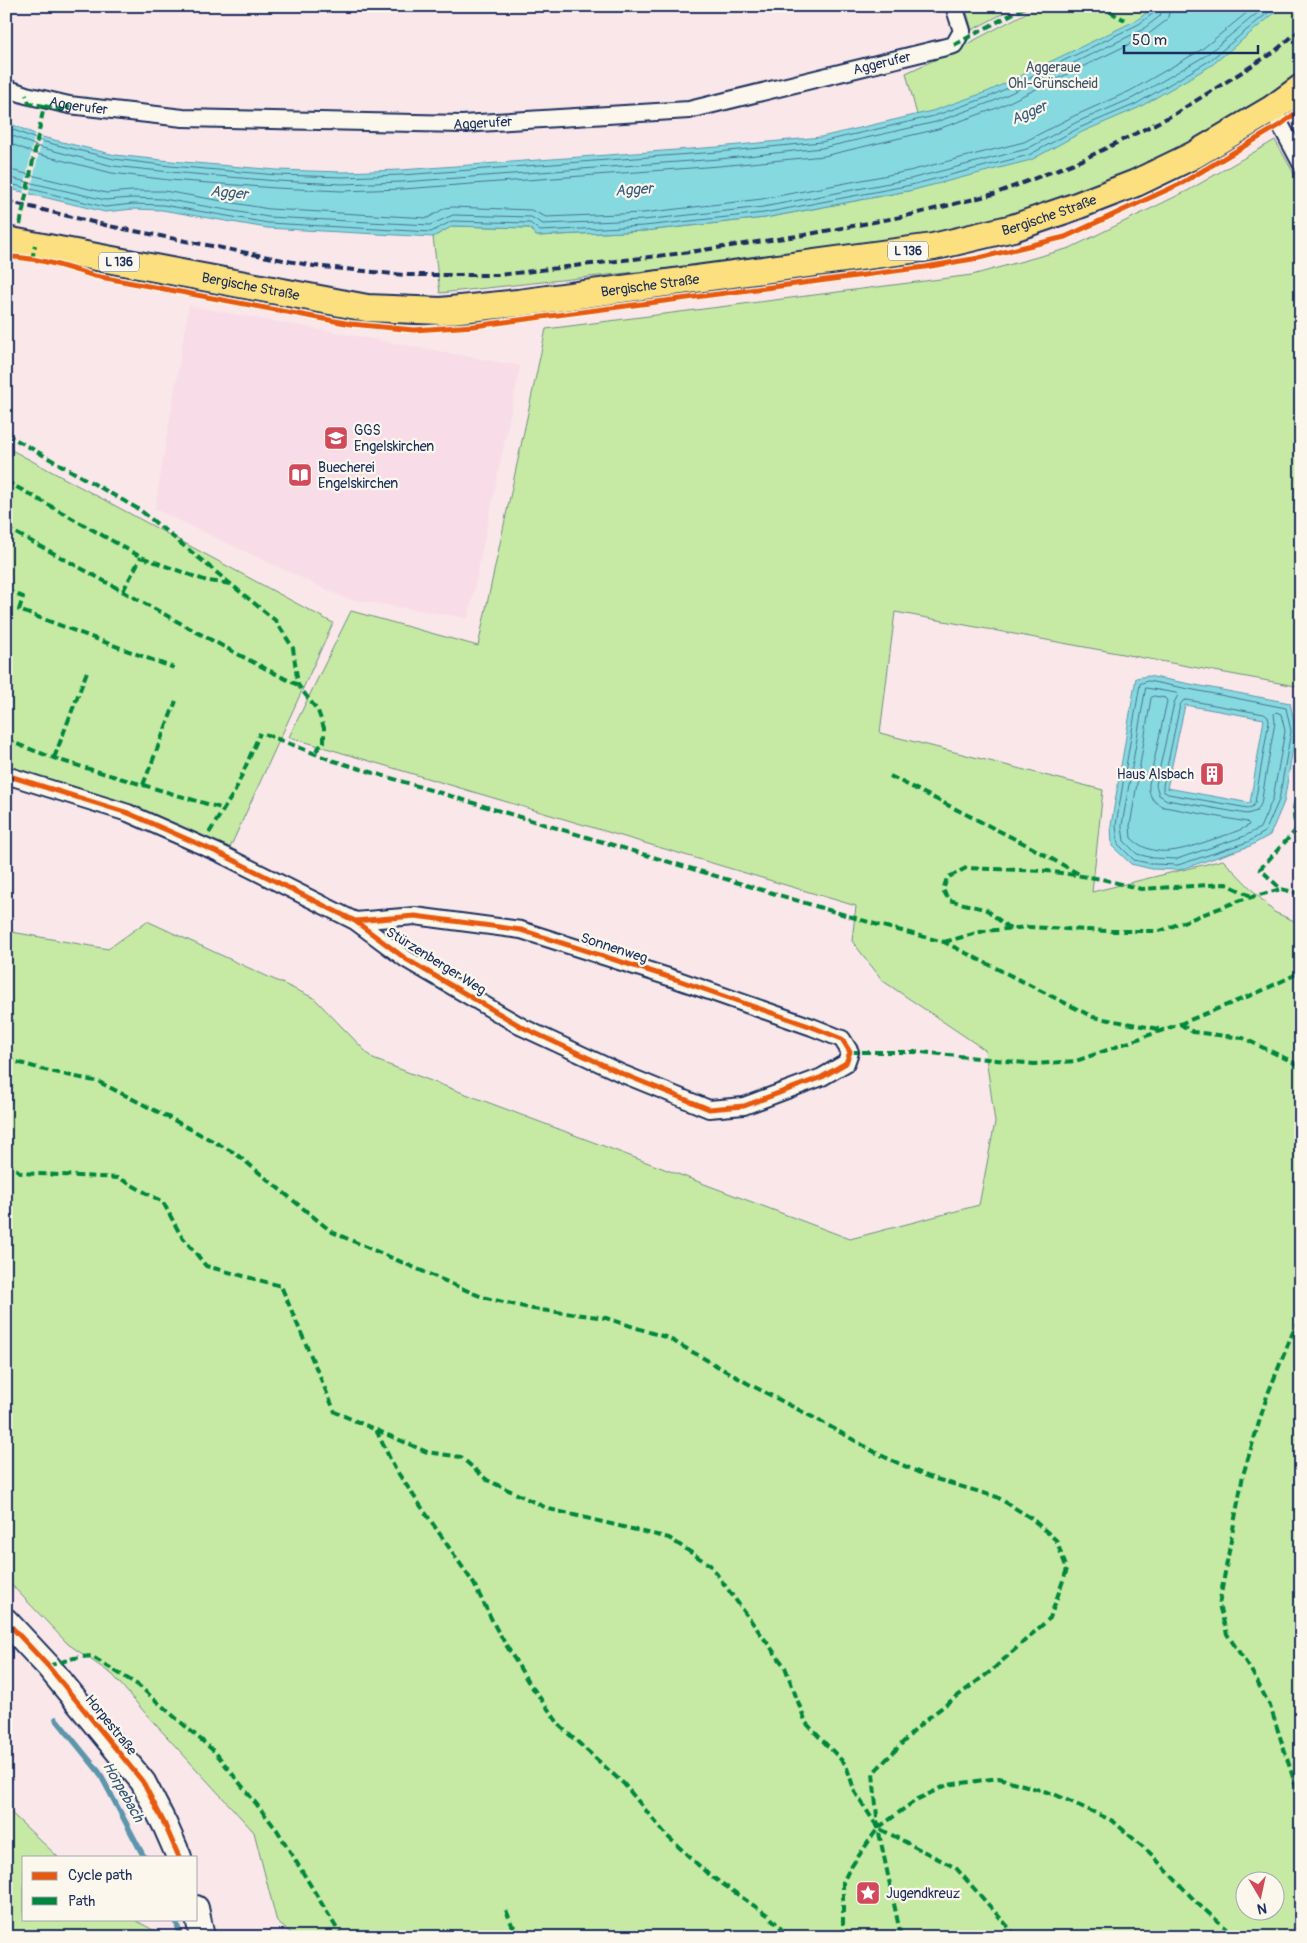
<svg xmlns="http://www.w3.org/2000/svg" width="1307" height="1943" viewBox="0 0 1307 1943" font-family="Pangolin,sans-serif">
	<style>
		.built { fill: #f8dce7 }
		.green { fill: #c6eaa4; stroke: #708c81; fill-rule: evenodd }
		.water { fill: #87d9e0; stroke: #5c95ac; fill-rule: evenodd }
		.pier { fill: #f9e7e9 }
		.lines { fill: none; stroke-linecap: round; stroke-linejoin: round }
		.shore { stroke: #467392; stroke-width: 1 }
		.stream { stroke: #5c95ac; stroke-width: 5.5 }
		.street-casing { stroke: #1b2f5e; stroke-width: 20 }
		.secondary-casing { stroke: #1b2f5e; stroke-width: 28 }
		.primary-casing { stroke: #1b2f5e; stroke-width: 30 }
		.street { stroke: #fbf7ec; stroke-width: 16 }
		.secondary { stroke: #fbf7ec; stroke-width: 24 }
		.primary { stroke: #fce080; stroke-width: 26 }
		.rail { stroke: #1b2f5e; stroke-width: 4; stroke-dasharray: 8 4; stroke-linecap: butt }
		.quiet { stroke: #00873e; stroke-width: 4; stroke-dasharray: 8 4; stroke-linecap: butt }
		.cycleway-casing { stroke: #fbf7ec; stroke-width: 8 }
		.cycleway { stroke: #e8590c; stroke-width: 5 }
		.labels { text-anchor: middle; dominant-baseline: central; stroke-width: 4.5; stroke-linejoin: round; paint-order: stroke }
		.shield { fill: #fbf7ec; stroke: #5e6b89; stroke-width: 1 }
		.shield-label { font-size: 12px; font-weight: bold; fill: #1b2f5e }
		.street-label { font-size: 14px; fill: #1b2f5e; stroke: #fbf7ec }
		.park-label { font-size: 14px; fill: #3d546c; stroke: #fbf7ec }
		.poi-label { font-size: 14px; fill: #1b2f5e; stroke: #fbf7ec; text-anchor: start }
		.water-label { font-size: 15px; font-style: italic; fill: #365a7e; stroke: #fbf7ec }
	</style>
	<rect width="100%" height="100%" fill="#f9e7e9"/>
	<filter id="ink" filterUnits="userSpaceOnUse"><feTurbulence type="fractalNoise" baseFrequency=".02" numOctaves="2"/><feDisplacementMap in="SourceGraphic" scale="10" xChannelSelector="R" yChannelSelector="G"/><feConvolveMatrix kernelMatrix="1 2 1 2 8 2 1 2 1" color-interpolation-filters="sRGB"/></filter>
	<g filter="url(#ink)">
		<path class="built" d="M189,306L520,366L468,618L345,598L155,509Z"/>
		<path class="green" d="M965,6H1017L972,30Z
			M1039,6H1301V72L1259,104L1131,173L1002,222L915,242L440,293L433,237L452,226L530,228L537,236L644,231L765,218L913,190L935,183L906,73L952,52Z
			M1275,140L1301,186V687L895,612L880,733L1103,790L1092,892L1223,860L1274,912L1301,924V1937H296L277,1922L254,1832L146,1714L113,1675L68,1644L6,1579V931L108,949L147,921L314,998L373,1059L850,1239L979,1205L995,1122L985,1050L883,981L852,941L856,906L289,737L351,611L478,646L546,329L972,275L1070,248L1189,190ZM1274,1880V1910H1244V1880Z
			M6,447L333,623L228,852L6,768Z
			M6,1808L58,1857H24V1919H133L166,1937H6Z"/>
		<path class="water" d="M1155,6H1283L1212,65L1138,108L1082,132L1031,160L913,190L765,218L644,231L536,236L530,228L453,226L433,237L267,228L162,210L133,209L105,212L6,188V122L42,137L115,155L171,161L277,170L343,172L401,170L718,147L821,137L932,111L989,91L1137,20Z
			M1148,676L1290,703L1296,730L1284,802L1270,835L1250,846L1179,870L1152,869L1131,864L1112,846L1111,825L1136,678ZM1185,705L1264,719L1250,803L1167,788Z"/>
		<path class="pier" d="M35,132L43,134L29,197L23,195Z"/>
		<g class="lines">
			<path class="shore" d="M6,127L41,141L114,159L170,166L277,175L343,177L402,175L718,152L821,142L934,116L991,96L1139,24L1155,12L1157,6
				M6,133L39,147L113,166L170,172L277,181L342,184L402,182L719,159L822,148L936,122L994,101L1142,30L1160,16L1163,6
				M6,142L37,154L112,173L169,180L276,188L342,191L403,189L719,166L824,156L938,129L997,108L1146,36L1167,20L1171,6
				M6,169L106,193L132,191H164L269,209L428,218L445,208L452,207L531,210L546,217L643,213L762,199L909,171L1024,142L1074,116L1130,91L1201,50L1255,6
				M6,177L105,200L132,198L163,199L268,217L430,225L453,215L531,217L543,224L643,220L763,207L910,179L1027,149L1077,122L1133,98L1205,56L1266,6
				M6,183L105,207L133,204L163,205L268,223L431,232L452,221L530,223L540,231L644,226L764,213L911,185L1029,155L1079,128L1136,104L1209,61L1276,6
				M1148,681L1286,708L1291,731L1279,800L1265,832L1248,842L1178,865L1153,864L1134,860L1118,844L1116,825L1140,684Z
				M1146,688L1176,693L1178,695L1174,703L1156,785L1159,795L1167,800L1247,814L1257,811L1261,804L1275,722L1274,714L1276,712L1281,714L1285,731L1273,798L1260,828L1245,836L1177,859L1153,858L1137,854L1124,841L1122,826Z
				M1154,696L1165,698L1167,701L1149,784C1148,796 1154,803 1164,807L1247,822L1249,824L1248,826C1237,832 1223,836 1211,840C1184,849 1155,861 1131,838L1130,826L1151,698Z
				M1187,700L1264,714L1268,717L1269,721L1255,803L1252,807L1248,808L1168,794L1163,791V786L1180,705L1183,701Z"/>
			<path class="stream" d="M56,1719L99,1772L144,1857
				M176,1919L180,1937"/>
			<defs>
				<g id="street">
					<path id="s1" d="M6,88L26,95L69,105L183,118L462,124L689,110L954,45L962,31L954,6"/>
					<path d="M1272,109L1301,163"/>
					<path d="M6,775L128,813L221,854L355,921L406,959L522,1027L623,1074L709,1109L744,1106L822,1077L846,1063L850,1052L842,1039L812,1027L675,979L521,930L415,916L355,921"/>
				</g>
				<path id="secondary" d="M6,1621L48,1666L143,1782L165,1825L179,1857
					M196,1908L202,1937"/>
				<g id="primary">
					<path id="s2" d="M6,240L367,308L441,311L518,303L933,247L1013,228L1074,207L1136,183L1194,155L1272,109L1301,88"/>
				</g>
			</defs>
			<use href="#street" class="street-casing"/>
			<use href="#secondary" class="secondary-casing"/>
			<use href="#primary" class="primary-casing"/>
			<use href="#street" class="street"/>
			<use href="#secondary" class="secondary"/>
			<use href="#primary" class="primary"/>
			<path class="rail" d="M6,201L109,226L314,266L404,275H499L683,253L804,235L906,216L994,194L1082,160L1173,115L1274,52L1301,29"/>
			<path class="quiet" d="M1099,6L1125,20
				M954,45L1027,6
				M44,106L66,111L69,105
				M20,225L44,106L29,103L26,95
				M32,260L35,245
				M6,434L140,510L276,621L293,648L298,685L318,711L324,728V742L314,753
				M6,481L141,557L207,581L232,584
				M6,528C104,579 199,636 298,685
				M6,591L23,597L19,610L174,668
				M123,591L141,557
				M265,734L331,760L875,924L944,942L1093,1017L1164,1030
				M6,740L59,760L224,809
				M54,758L88,669
				M890,776L1025,844L1079,874
				M143,785L176,701
				M1301,791C1292,804 1291,821 1301,834
				M1297,829L1260,869L1281,889L1301,894
				M209,833L235,791L260,733
				M1010,929L987,910L949,900L943,890L947,878L966,868L1047,871L1102,879L1141,889L1226,884L1253,897
				M944,942L984,931L1027,927L1108,931H1160L1241,900L1281,889
				M1180,1024L1193,1032L1243,1038L1293,1062L1301,1072
				M850,1052H921L1034,1064L1076,1061L1180,1024L1259,992L1301,972
				M6,1059L45,1070L99,1082L166,1116L235,1153L332,1232L482,1297L533,1309L606,1318L668,1338L747,1383L824,1423L878,1454L929,1477L997,1497L1031,1518L1056,1540L1067,1569L1050,1618L991,1671L924,1721L873,1773L878,1828L901,1937
				M6,1162L21,1173L119,1178L163,1202L180,1234L206,1266L281,1286L335,1412L427,1452L461,1457L487,1480L549,1509L669,1538L710,1565L785,1667L806,1723L846,1765L855,1792L878,1828L956,1868L1017,1937
				M1301,1320L1293,1332L1267,1396L1243,1475L1219,1605L1227,1634L1251,1670L1270,1706L1301,1802
				M376,1430L394,1467L474,1584L496,1628L527,1680L561,1727L624,1784L667,1836L708,1874L769,1916L789,1937
				M48,1666L74,1658L91,1656L138,1685L215,1752L277,1830L342,1937
				M506,1910L512,1925L526,1937
				M843,1937V1882L849,1870L878,1828L916,1800L947,1785L999,1778L1054,1794L1113,1821L1150,1853L1198,1904L1236,1937"/>
			<defs>
				<path id="cycleway" d="M6,257C34,256 68,268 95,276L351,324L414,330L474,326L925,267L979,258L1065,237L1182,183L1280,125L1301,109
					M6,775L128,813L221,854L355,921L406,959L522,1027L623,1074L709,1109L744,1106L822,1077L846,1063L850,1052L842,1039L812,1027L675,979L521,930L415,916L355,921
					M6,1621L48,1666L143,1782L165,1825L179,1857"/>
			</defs>
			<use href="#cycleway" class="cycleway-casing"/>
			<use href="#cycleway" class="cycleway"/>
		</g>
	</g>
	<defs>
		<symbol id="school-square" viewBox="-11 -11 22 22"><rect x="-9" y="-9" width="18" height="18" rx="4" fill="#d1495b" stroke="#fbf7ec"/><path d="M0-5L7-2L0 1L-7-2ZM-4 1L0 2.5L4 1V4Q0 6-4 4Z" fill="#fff"/></symbol>
		<symbol id="library-square" viewBox="-11 -11 22 22"><rect x="-9" y="-9" width="18" height="18" rx="4" fill="#d1495b" stroke="#fbf7ec"/><path d="M-6-4Q-3-5.5-.7-3.5V5Q-3 3-6 4ZM6-4Q3-5.5 .7-3.5V5Q3 3 6 4Z" fill="#fff"/></symbol>
		<symbol id="building-square" viewBox="-11 -11 22 22"><rect x="-9" y="-9" width="18" height="18" rx="4" fill="#d1495b" stroke="#fbf7ec"/><path d="M-4-6H4V6H1V3H-1V6H-4ZM-2.5-4.3h1.7v1.8h-1.7ZM.8-4.3h1.7v1.8H.8ZM-2.5-1h1.7V.8h-1.7ZM.8-1h1.7V.8H.8Z" fill="#fff"/></symbol>
		<symbol id="sight-square" viewBox="-11 -11 22 22"><rect x="-9" y="-9" width="18" height="18" rx="4" fill="#d1495b" stroke="#fbf7ec"/><path d="M0-6L1.8-2.2L6-1.7L2.9 1.2L3.7 5.4L0 3.3L-3.7 5.4L-2.9 1.2L-6-1.7L-1.8-2.2Z" fill="#fff"/></symbol>
	</defs>
	<g fill-rule="evenodd">
		<use href="#school-square" x="322" y="424" width="28" height="28"/>
		<use href="#library-square" x="286" y="461" width="28" height="28"/>
		<use href="#building-square" x="1198" y="760" width="28" height="28"/>
		<use href="#sight-square" x="854" y="1879" width="28" height="28"/>
	</g>
	<g class="labels">
		<g class="shield">
			<rect x="888" y="241.5" width="40" height="19" rx="4"/>
			<rect x="99" y="252.5" width="40" height="19" rx="4"/>
		</g>
		<g class="shield-label">
			<text x="908" y="251">L 136</text>
			<text x="119" y="262">L 136</text>
		</g>
		<g class="street-label">
			<text stroke="none"><textPath href="#s1" startOffset="885">Aggerufer</textPath></text>
			<text stroke="none"><textPath href="#s1" startOffset="75">Aggerufer</textPath></text>
			<text stroke="none"><textPath href="#s1" startOffset="480">Aggerufer</textPath></text>
			<text stroke="none"><textPath href="#s2" startOffset="1058">Bergische Straße</textPath></text>
			<text stroke="none"><textPath href="#s2" startOffset="652">Bergische Straße</textPath></text>
			<text stroke="none"><textPath href="#s2" startOffset="249">Bergische Straße</textPath></text>
			<text transform="translate(614 948) rotate(18)">Sonnenweg</text>
			<text transform="translate(436 961) rotate(32)">Stürzenberger Weg</text>
			<text transform="translate(111 1725) rotate(51)">Horpestraße</text>
		</g>
		<g class="park-label">
			<text x="1053" y="67">Aggeraue<tspan x="1053" dy="16">Ohl-Grünscheid</tspan></text>
		</g>
		<g class="poi-label">
			<text x="354" y="430">GGS<tspan x="354" dy="16">Engelskirchen</tspan></text>
			<text x="318" y="467">Buecherei<tspan x="318" dy="16">Engelskirchen</tspan></text>
			<text x="1194" y="774" text-anchor="end">Haus Alsbach</text>
			<text x="886" y="1893">Jugendkreuz</text>
		</g>
		<g class="water-label">
			<text transform="translate(1029 113) rotate(-24)">Agger</text>
			<text transform="translate(634 190) rotate(-4)">Agger</text>
			<text transform="translate(229 193) rotate(5)">Agger</text>
			<text transform="translate(123 1792) rotate(60)">Horpebach</text>
		</g>
	</g>
	<rect width="1307" height="1943" fill="none" stroke="#fbf7ec" stroke-width="25"/>
	<rect x="12" y="12" width="1282" height="1918" fill="none" stroke="#1b2f5e" stroke-width="2" filter="url(#ink)"/>
	<rect x="22" y="1856" width="175" height="65" fill="#fbf7ec" stroke="#a1a7b3"/>
	<rect x="32" y="1872" width="25" height="8" fill="#e8590c" stroke="#a1a7b3"/>
	<text x="68" y="1880" font-size="15" fill="#1b2f5e">Cycle path</text>
	<rect x="32" y="1897" width="25" height="8" fill="#00873e" stroke="#a1a7b3"/>
	<text x="68" y="1906" font-size="15" fill="#1b2f5e">Path</text>
	<g transform="translate(1260 1896) rotate(171)"><circle r="24" fill="#fbf7ec" stroke="#a1a7b3"/>
	<path d="M0-4L9 19L0 12L-9 19Z" fill="#d1495b"/>
	<text y="-8" font-size="14" font-weight="bold" text-anchor="middle" fill="#1b2f5e">N</text>
	</g>
	<path d="M1124 45v8h134v-8" fill="none" stroke="#1b2f5e" stroke-width="2.5"/>
	<text x="1132" y="45" font-size="15" fill="#1b2f5e" stroke="#fbf7ec" stroke-width="4" paint-order="stroke">50 m</text>
</svg>
